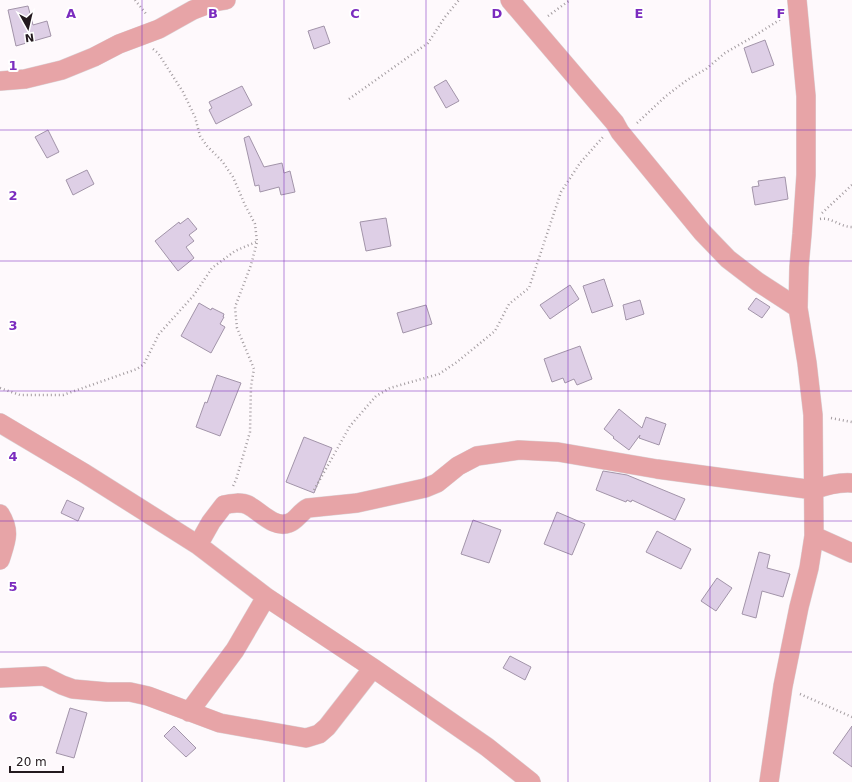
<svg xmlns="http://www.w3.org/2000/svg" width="852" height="782" viewBox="0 0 852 782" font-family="'DejaVu Sans',sans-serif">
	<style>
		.building { fill: #decfe6; stroke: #a294a9 }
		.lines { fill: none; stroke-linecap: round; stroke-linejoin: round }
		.minor-casing { stroke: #dbd5d8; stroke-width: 20 }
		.path { stroke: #a39ca0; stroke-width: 2.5; stroke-dasharray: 1 3; stroke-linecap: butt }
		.minor { stroke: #e7a4a7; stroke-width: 19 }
		.grid { fill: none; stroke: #7b2cbf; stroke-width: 1; stroke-opacity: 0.55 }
		.grid-label { font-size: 13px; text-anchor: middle; font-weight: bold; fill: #7b2cbf; stroke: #fff; stroke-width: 4; stroke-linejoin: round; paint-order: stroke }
	</style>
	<rect width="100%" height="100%" fill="#fef9fc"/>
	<path class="building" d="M28,6L33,25L47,21L51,36L16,46L8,10Z
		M324,26L330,43L314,49L308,31Z
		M765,40L774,65L752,73L744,48Z
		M446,80L459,101L446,108L434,87Z
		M242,86L252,105L216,124L209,110L212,108L209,102Z
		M48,130L59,152L47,158L35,137Z
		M249,136L264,167L282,163L284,173L290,171L295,192L281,195L279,187L260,192L259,185L255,186L244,138Z
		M87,170L94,184L73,195L66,180Z
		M785,177L788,199L755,205L752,187L759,186L758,181Z
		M188,218L197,229L189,235L194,241L186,247L194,258L178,271L155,241L179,222L180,224Z
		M386,218L391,246L366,251L360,222Z
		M604,279L613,306L592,313L583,286Z
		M570,285L579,299L550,319L540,305Z
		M756,298L770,307L762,318L748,309Z
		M640,300L644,314L626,320L623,305Z
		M199,303L211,310L212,308L224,314L223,317H224L220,324L225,327L211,353L181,336Z
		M426,305L432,324L403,333L397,313Z
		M580,346L592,379L577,385L574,379L565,383L563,378L552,382L544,359Z
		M217,375L241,383L220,436L196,427L205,402L207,403Z
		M619,409L642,428L646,417L666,424L659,445L639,438L640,435L629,450L613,438L614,437L604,429Z
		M304,437L332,448L314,493L286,482Z
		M603,471L627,475L685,499L675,520L632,500L631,502L627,500L626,502L596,490Z
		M67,500L84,508L78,521L61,513Z
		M557,512L585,524L572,555L544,544Z
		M473,520L501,530L489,563L461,554Z
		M657,531L691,549L681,569L646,552Z
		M759,552L770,555L767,568L790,574L783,597L762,591L756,618L742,614Z
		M717,578L732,588L716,611L701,601Z
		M510,656L531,667L525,680L503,668Z
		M70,708L87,713L74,758L56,753Z
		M174,726L196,748L186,757L164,736Z
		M852,726V767L833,753Z"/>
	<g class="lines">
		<defs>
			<path id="minor" d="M510,0L615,123L620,132L702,232L728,259L758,282L798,308
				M0,81L25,79L62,70L94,57L119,44L159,29L193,10L214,2L226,0
				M0,423L84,473L198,545L266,597L373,668L487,747L531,782
				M0,514C11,532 6,541 0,560
				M814,536L852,553
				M198,545L211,522L224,505C231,503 242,502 248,505C260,511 274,529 289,523C296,521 300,512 308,508L357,503L425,488L437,483L458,466L477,456L519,450L558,452L657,469L814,490C827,485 838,482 852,483
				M0,678L44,676L62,685L73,689L107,692H130L148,696L220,723L306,738L319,734L327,727L373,668
				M189,712L235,650L266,597
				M769,782L783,686L799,607L809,568L814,536L813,415L807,363L798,308L799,267L802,234L806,175V96L797,0"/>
		</defs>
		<use href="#minor" class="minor-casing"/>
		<path class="path" d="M135,0L147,15
			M548,16L570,0
			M153,49L158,53L183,92L195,117L200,136L207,146L222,161L233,177L245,205L255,224L257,242L251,265L235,307L237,328L254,369L251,386L250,432L236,480L233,486
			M349,99L428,43L445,17L459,0
			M637,123L666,96L687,80L706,69L725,53L751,38L781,19
			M822,213L852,185
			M820,219C832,217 840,227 852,227
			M0,388L20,395H63L137,369L144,364L159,334L194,295L212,268L235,251L256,242
			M831,418L852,422
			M314,490L350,426L376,396L390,388L439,374L457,362L495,331L509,304L529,288L561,192L580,163L603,137
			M800,694L852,717"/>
		<use href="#minor" class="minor"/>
	</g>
	<path class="grid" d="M142,0V782M284,0V782M426,0V782M568,0V782M710,0V782M0,130H852M0,261H852M0,391H852M0,521H852M0,652H852"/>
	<g class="grid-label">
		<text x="71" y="18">A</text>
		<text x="213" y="18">B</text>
		<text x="355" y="18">C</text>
		<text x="497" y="18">D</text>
		<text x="639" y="18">E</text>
		<text x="781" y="18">F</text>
		<text x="13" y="70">1</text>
		<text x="13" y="200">2</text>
		<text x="13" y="330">3</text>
		<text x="13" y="461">4</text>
		<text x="13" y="591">5</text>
		<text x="13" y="721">6</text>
	</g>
	<g transform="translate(28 28) rotate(172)" stroke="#ffffff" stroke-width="3" paint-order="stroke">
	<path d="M0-3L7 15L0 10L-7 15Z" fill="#23191e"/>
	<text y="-6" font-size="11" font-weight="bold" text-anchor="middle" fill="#23191e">N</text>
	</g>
	<path d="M10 766v6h53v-6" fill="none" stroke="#23191e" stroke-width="2"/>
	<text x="16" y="766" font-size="12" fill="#23191e" stroke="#ffffff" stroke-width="3" paint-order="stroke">20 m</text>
</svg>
